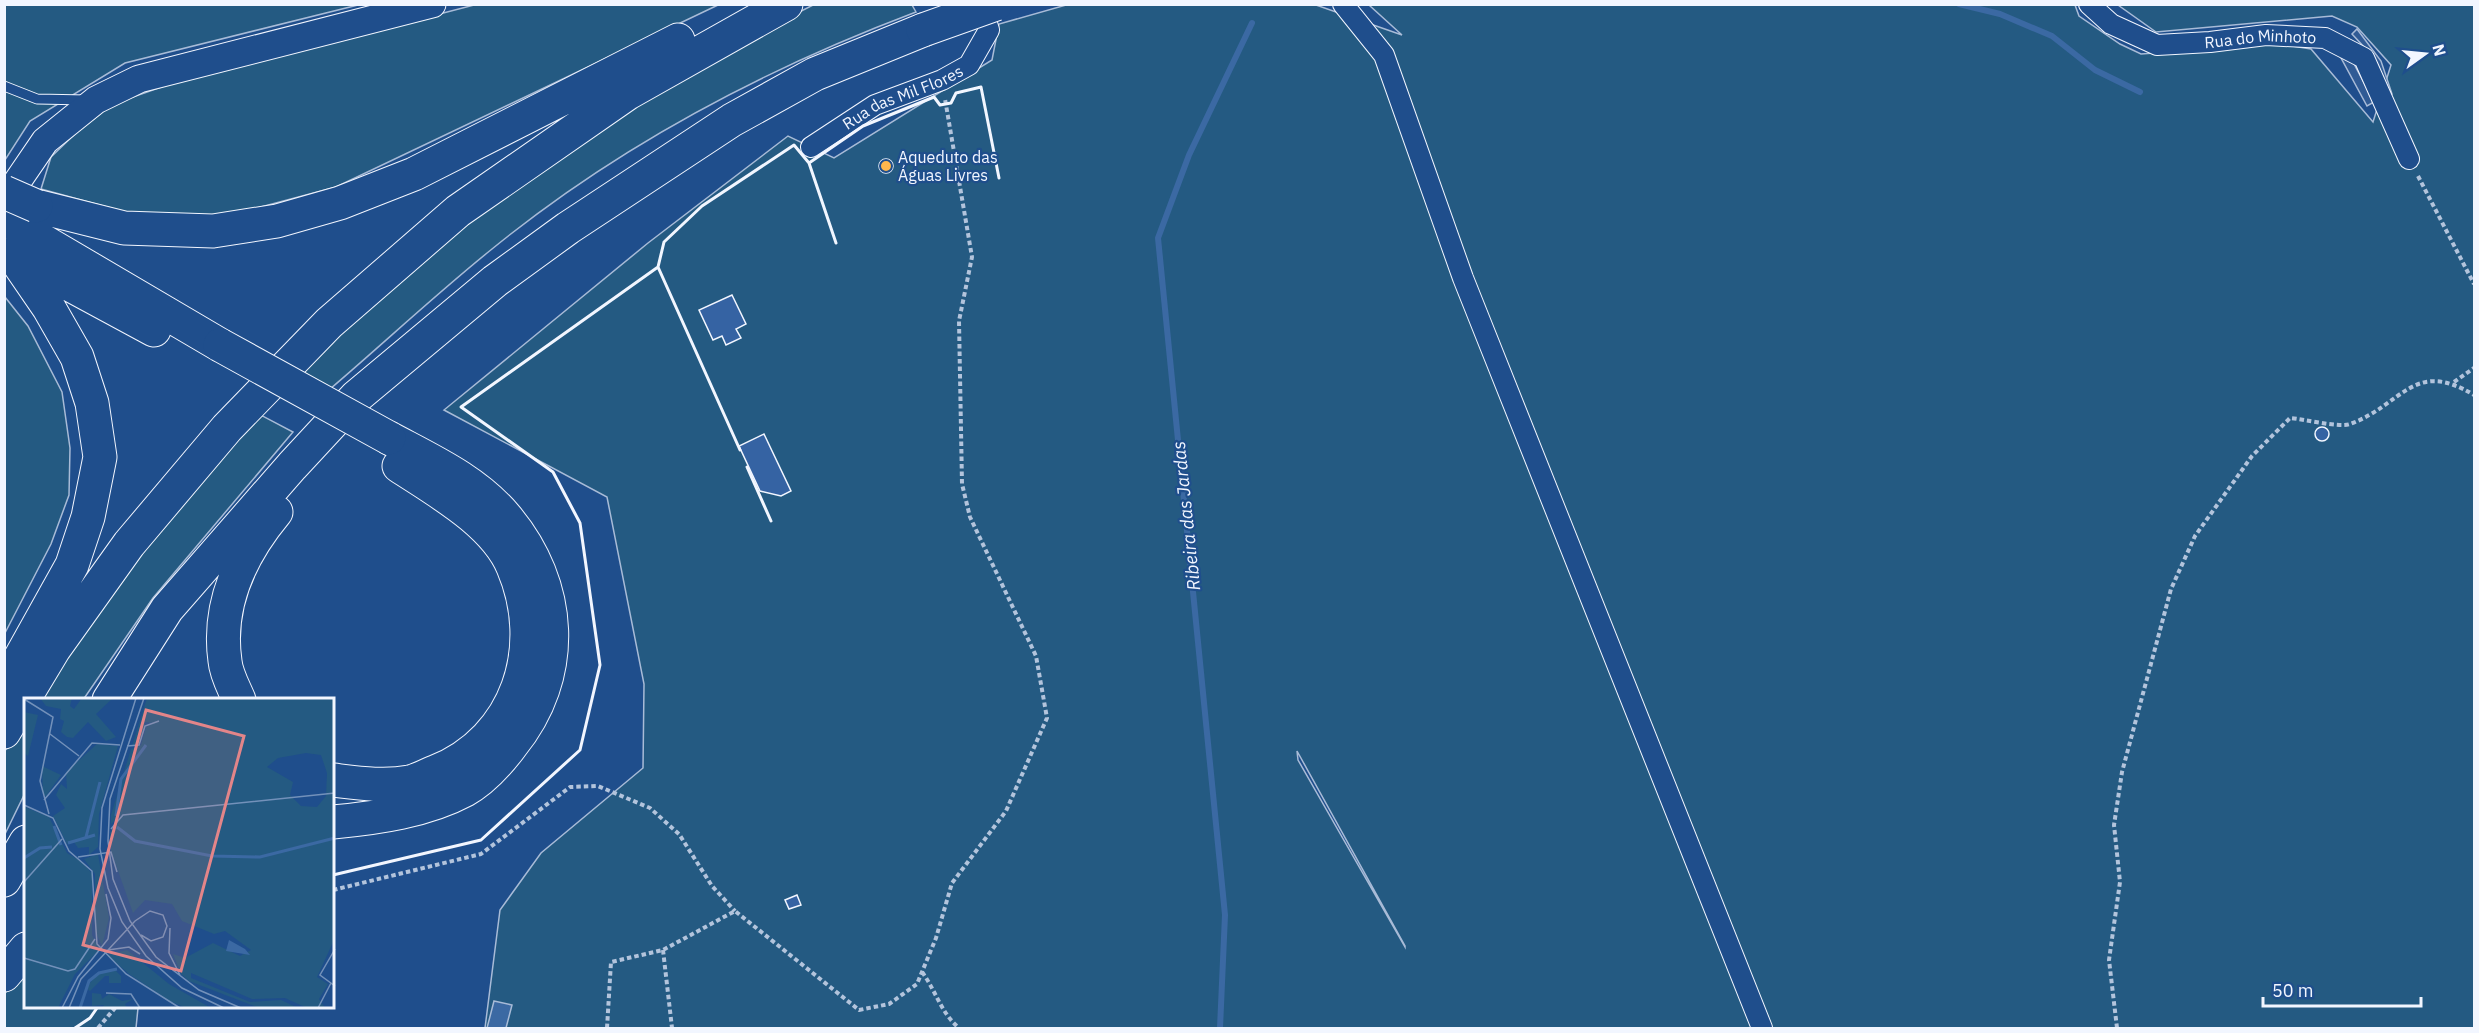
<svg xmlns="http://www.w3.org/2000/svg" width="2479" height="1033" viewBox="0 0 2479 1033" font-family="'IBM Plex Sans',sans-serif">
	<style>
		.green { fill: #245a82; stroke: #a8bbd7; stroke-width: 1.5; fill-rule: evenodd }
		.parking { fill: #305b95; stroke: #a8bbd7; stroke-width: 1.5 }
		.water { fill: #3b69a3; stroke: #a8bbd7; stroke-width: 1.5 }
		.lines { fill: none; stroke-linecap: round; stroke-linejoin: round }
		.stream { stroke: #3b69a3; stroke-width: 6 }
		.building { fill: #3563a3; stroke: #f2f6ff; stroke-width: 1.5 }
		.service-casing { stroke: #f2f6ff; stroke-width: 11 }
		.minor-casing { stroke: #f2f6ff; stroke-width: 22 }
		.secondary-casing { stroke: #f2f6ff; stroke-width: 29 }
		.motorway-casing { stroke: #f2f6ff; stroke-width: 35 }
		.path { stroke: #b3c4dc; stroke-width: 4; stroke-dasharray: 4.5 3; stroke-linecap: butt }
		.service { stroke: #1f4e8c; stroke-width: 9 }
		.minor { stroke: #1f4e8c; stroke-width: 20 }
		.secondary { stroke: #1f4e8c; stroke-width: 27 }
		.motorway { stroke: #1f4e8c; stroke-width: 33 }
		.motorway-bridge-casing { stroke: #f2f6ff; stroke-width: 35; stroke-linecap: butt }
		.motorway-bridge { stroke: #1f4e8c; stroke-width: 33 }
		.wall { stroke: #f2f6ff; stroke-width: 3 }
		.poi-dot { fill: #ffb74d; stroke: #1f4e8c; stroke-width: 2 }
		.labels { text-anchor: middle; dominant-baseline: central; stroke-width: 4.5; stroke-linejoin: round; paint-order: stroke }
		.street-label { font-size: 16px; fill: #f2f6ff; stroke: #1f4e8c }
		.poi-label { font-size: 16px; fill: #f2f6ff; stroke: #1f4e8c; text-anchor: start }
		.water-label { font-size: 18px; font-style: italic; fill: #f2f6ff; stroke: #1f4e8c }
		.inset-river { fill: none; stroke: #3b69a3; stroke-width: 3 }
		.inset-road { fill: none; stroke: #7391ba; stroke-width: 1.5 }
		.view { fill: #e38589; fill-opacity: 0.15; stroke: #e38589; stroke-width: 3 }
		.inset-edge { fill: none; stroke: #f2f6ff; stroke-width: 3 }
	</style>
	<rect width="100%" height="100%" fill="#1f4e8c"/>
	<path class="green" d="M5,5H358L125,63L30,121L5,160Z
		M474,5H718L336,187L230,215L140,216L41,189L51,157L77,132L113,104L167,85Z
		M813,5H912L916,12C765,69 617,147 492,249C436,294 384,343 330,389L296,370L440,238L663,82Z
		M1066,5H1316L1402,35L1369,5H2075L2079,16L2120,44L2141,54L2279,44L2311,49L2373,122L2391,65L2357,27L2332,16L2156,32L2118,5H2474V1028H485L500,910L541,853L643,768L644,684L607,497L444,410L648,243L788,136L834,158L992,60L999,24ZM1297,751L1405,946V947L1298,760Z
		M5,297L28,326L62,392L70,448L69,495L51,544L5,633Z
		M253,411L293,432L153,598L83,700H34L59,657Z
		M25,715V793L5,834V751Z
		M25,974L26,1008H138L136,1028H5V993Z"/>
	<path class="parking" d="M2357,29L2381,61L2392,94L2387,96L2364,47L2352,34Z
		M2340,56L2353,62L2374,102L2367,106Z"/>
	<path class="water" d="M494,1001L512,1005L506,1028H487Z"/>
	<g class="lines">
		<path class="stream" d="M1959,4L2000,14L2052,36L2095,70L2140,92
			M1220,1028L1225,915L1158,238L1189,155L1252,23"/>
	</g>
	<path class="building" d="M879 166a7 7 0 1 1 14 0a7 7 0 1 1-14 0Z
		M732,295L746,324L736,329L741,338L726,345L722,336L713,340L699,310Z
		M2315 434a7 7 0 1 1 14 0a7 7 0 1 1-14 0Z
		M764,434L791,491L781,496L760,491L739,446Z
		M797,895L801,905L789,909L785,900Z"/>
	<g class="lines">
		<defs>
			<path id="service" d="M4,86L37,99L87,100"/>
			<g id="minor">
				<path d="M1343,4L1384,55L1463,278L1762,1028"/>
				<path id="s1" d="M2089,4L2111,24L2157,45L2210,42L2266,35L2325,38L2364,58L2409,159"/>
				<path id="s2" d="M811,147L875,105L942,80L969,65L989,30L981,4"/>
			</g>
			<path id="secondary" d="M4,201L45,141L96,100L139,79L432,4"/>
			<path id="motorway" d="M36,206L124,228L213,231L277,221L340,203L414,174L678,40
				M4,218L220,345
				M17,256L154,330
				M4,687L72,565L88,517L100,457L92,403L77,357L49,308L12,254
				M109,700L167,609L292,466L356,397L495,281L568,228L732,120L815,74L923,30
				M239,700C234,688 226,674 225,661C217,605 241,554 276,512
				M4,732L54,649L129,544L227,428L329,323L458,211L628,93L786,4
				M333,780C358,783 384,787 410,782C418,780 427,775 435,772C518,739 547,647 513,567C495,523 437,491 399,466
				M333,822C377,818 426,811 465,790C483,780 499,762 511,746C569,675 563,585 506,517C475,480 430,460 389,438
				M4,880L26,842
				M4,975L26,949"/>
		</defs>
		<use href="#service" class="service-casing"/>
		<use href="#minor" class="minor-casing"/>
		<use href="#secondary" class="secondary-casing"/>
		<use href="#motorway" class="motorway-casing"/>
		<path class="path" d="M2418,176L2474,284
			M2454,382L2474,368
			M333,890L481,854L570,787L598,786L650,808L679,834L712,886L735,911
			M663,950L672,1028
			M922,972C936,991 941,1013 959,1028
			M98,1028L115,1008
			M607,1028L611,962L663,950L735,911L859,1010L889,1004L917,984L936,938L952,883L1006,811L1047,718L1036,656L970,517L962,484L959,321L972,257L945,99
			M2117,1028L2109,960L2120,882L2114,825L2122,772L2171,589L2195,536L2252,456L2290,418C2303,419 2339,428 2350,424C2403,405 2413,358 2474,395"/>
		<use href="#service" class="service"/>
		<use href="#minor" class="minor"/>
		<use href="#secondary" class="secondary"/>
		<use href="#motorway" class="motorway"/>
		<defs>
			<path id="motorway-bridge" d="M923,30L996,4
				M4,192L36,206
				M220,345L389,438"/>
		</defs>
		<use href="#motorway-bridge" class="motorway-bridge-casing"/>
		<use href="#motorway-bridge" class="motorway-bridge"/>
		<path class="wall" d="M809,163L836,243
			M658,267L740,450
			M747,467L771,521
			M333,875L481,840L580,750L600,665L580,523L553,472L461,407L658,267L664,242L702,206L794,145L809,163L863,126L934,97L940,105L951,103L956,93L981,87L999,178
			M75,1028L90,1018L97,1008"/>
	</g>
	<circle class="poi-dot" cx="886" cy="166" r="6"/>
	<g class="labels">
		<g class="street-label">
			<text stroke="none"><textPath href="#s1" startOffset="184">Rua do Minhoto</textPath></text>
			<text stroke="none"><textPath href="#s2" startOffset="105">Rua das Mil Flores</textPath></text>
		</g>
		<g class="poi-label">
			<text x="898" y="157">Aqueduto das<tspan x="898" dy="18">Águas Livres</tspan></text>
		</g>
		<g class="water-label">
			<text transform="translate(1186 516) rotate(-96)">Ribeira das Jardas</text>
		</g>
	</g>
	<g transform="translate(24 698)">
		<rect width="310" height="310" fill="#1f4e8c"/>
		<path d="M16,0H48L46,8L50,11L58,0H89L72,16L92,39L82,43L64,24L49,40L43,39L37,34L40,23L36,21L37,11L22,8ZM123,0H310V242L293,279L304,286L295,301L301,310H283L261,300L228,301L167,275V280L226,304L257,302L274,310H235L165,283L157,276L149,256L161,260L189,245L216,258L227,252L201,233L190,236L158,223L148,206L121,202L109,215L87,153L86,135L97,117L87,126V117L107,51L117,47L122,29L130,25L121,24L117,43L108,48ZM282,55L297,57L303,75L302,98L293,109L277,108L266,97L269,84L243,69L254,60ZM0,14L14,17L4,58L0,55ZM73,46L94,48L75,116L74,149L65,157V149L54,150L50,144L43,146L29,118L41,110L32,97L37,86L43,91L42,74ZM18,68L37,77L22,98L19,97ZM1,109L25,119L43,155L60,165L68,176V237L75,252L51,276L34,310H0ZM74,156L85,220L78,248L71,233V176L60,161ZM103,252L145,286L187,310H162L146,303L105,276L83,257ZM90,271L97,278V285H85V278H81L66,293L62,290L73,276ZM68,295L77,296L78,301L85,296L98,303L109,301L101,306L103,310H77L80,307L68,308Z" fill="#245a82" fill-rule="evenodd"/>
		<path d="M205,242L221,251L226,257L202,253Z" fill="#3b69a3"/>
		<path class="inset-river" d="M92,118L97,81L122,47M30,128L37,147M93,129L111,143L188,158L236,159L311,140M62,139L76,84M44,145L71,137M0,160L16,150L28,149M56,310L65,283L75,275L93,271"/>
		<path class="inset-road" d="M112,0L78,110L76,151L84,190L98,224L122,258L158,290L200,310M120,0L86,101L84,143L89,181L106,223L132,259L175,292L217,310M0,1L29,19L16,83L25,116M26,36L55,58M103,48L115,47L121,28L135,23M20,102L68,45L96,47M0,107L29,120L45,153L68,173L73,246L102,276L156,310M87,131L99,117L311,95M54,159L87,154L93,174M0,184L38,141M146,230L145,255L156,277M311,251L296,277L311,288M84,252L105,249L116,256M0,260L44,273L51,271L71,241M82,295L107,296L116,310M38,310L54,279L84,241L87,220L82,196M45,310L57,281L111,223L126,213L139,217L143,228L139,239L127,243L117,237M294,310L307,285"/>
		<path class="view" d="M122,12L220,38L157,273L59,247Z"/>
		<rect width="310" height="310" class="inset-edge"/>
	</g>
	<rect width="2479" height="1033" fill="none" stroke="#f2f6ff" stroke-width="12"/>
	<g transform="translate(2425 54) rotate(75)" stroke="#1f4e8c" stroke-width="4.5" paint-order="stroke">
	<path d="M0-4.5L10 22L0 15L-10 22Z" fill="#f2f6ff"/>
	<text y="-9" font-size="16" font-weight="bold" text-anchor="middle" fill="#f2f6ff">N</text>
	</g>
	<path d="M2263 997v9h158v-9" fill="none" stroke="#f2f6ff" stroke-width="3"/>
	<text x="2272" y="997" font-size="18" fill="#f2f6ff" stroke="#1f4e8c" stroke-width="4.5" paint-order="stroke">50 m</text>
</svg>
